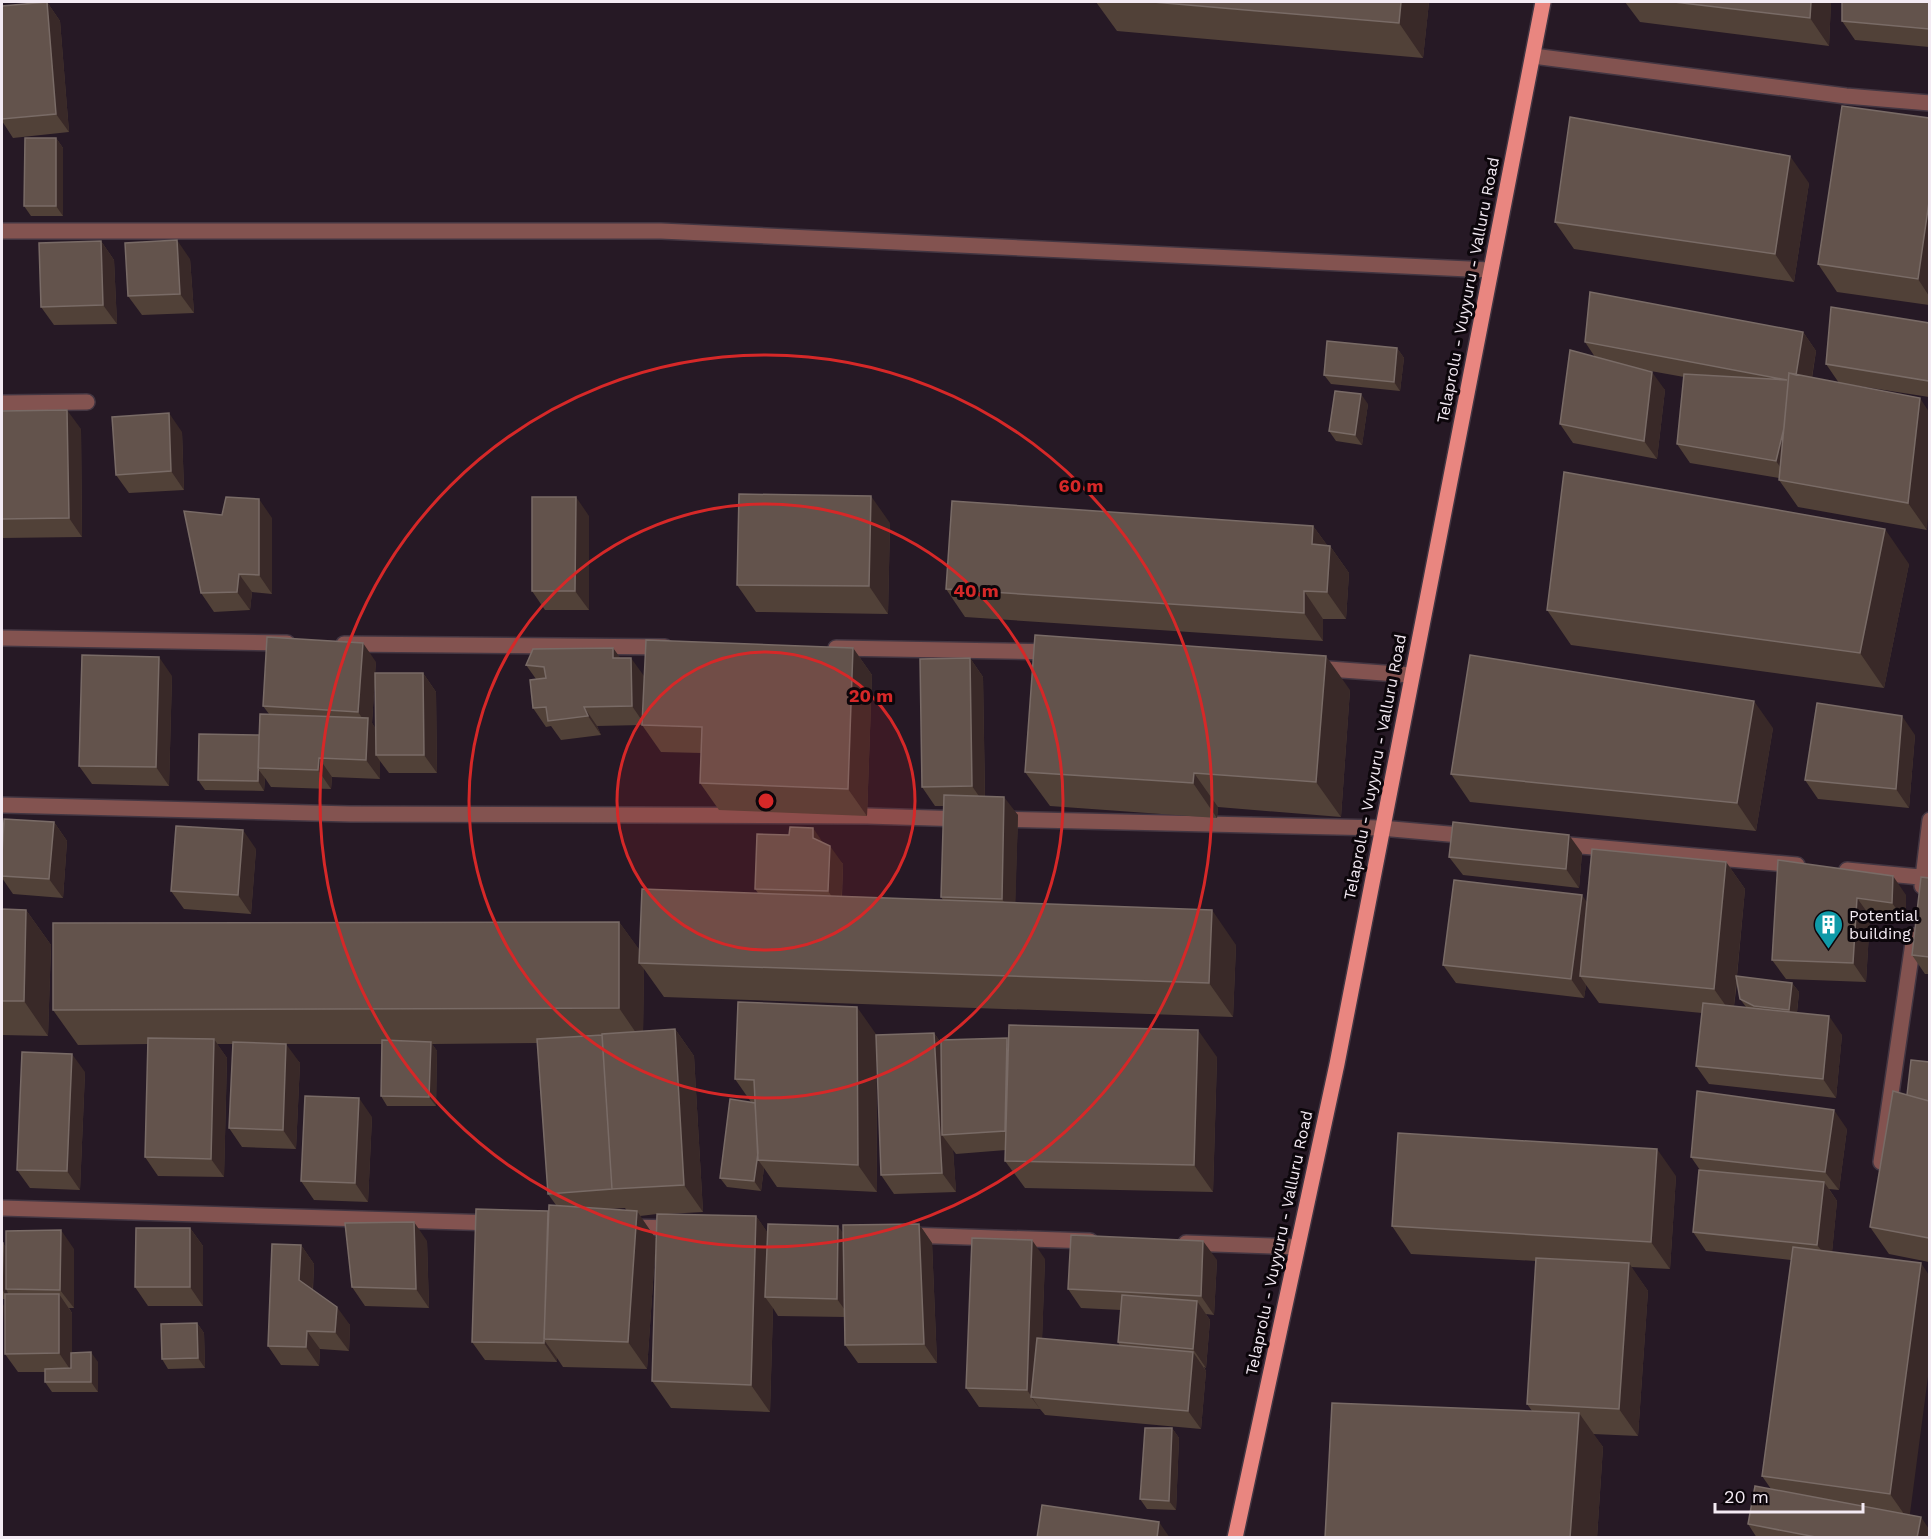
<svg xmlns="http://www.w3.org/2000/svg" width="1931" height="1539" viewBox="0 0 1931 1539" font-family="'Work Sans',sans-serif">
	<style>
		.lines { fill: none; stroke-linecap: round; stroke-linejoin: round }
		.street-casing { stroke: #433642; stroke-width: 18 }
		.primary-casing { stroke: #433642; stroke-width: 18 }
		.street { stroke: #835350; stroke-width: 15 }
		.primary { stroke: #e98680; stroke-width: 15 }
		.wall { fill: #514138; fill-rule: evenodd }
		.shaded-wall { fill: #392928 }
		.building { fill: #63534c; stroke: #796b66; stroke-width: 1.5 }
		.ring { fill: none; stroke: #d62828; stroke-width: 3 }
		.labels { text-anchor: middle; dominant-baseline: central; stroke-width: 6; stroke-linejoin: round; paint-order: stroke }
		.street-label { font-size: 16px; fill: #f3eaf3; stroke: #0c060b }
		.poi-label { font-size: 16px; fill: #f3eaf3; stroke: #0c060b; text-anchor: start }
		.centre { fill: #d62828; stroke: #0c060b; stroke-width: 3 }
		.ring-label { font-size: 18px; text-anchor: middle; font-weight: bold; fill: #d62828; stroke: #0c060b; stroke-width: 6; stroke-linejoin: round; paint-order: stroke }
	</style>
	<rect width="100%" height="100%" fill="#261925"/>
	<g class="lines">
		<defs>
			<path id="street" d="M1533,56L1846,96L1930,103
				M2,231H661L1490,270
				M2,403L87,402
				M2,638L287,643
				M344,644L665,647
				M836,648L1055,652
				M1315,668L1411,675
				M2,805L350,814L867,816L964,819
				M997,819L1381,828L1471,836
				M1558,844L1797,865
				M1847,870L1930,878
				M1922,886L1930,820
				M1881,1162L1914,936
				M2,1208L496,1223
				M628,1227L676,1228
				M907,1235L1090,1241
				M1186,1243L1297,1247"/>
			<path id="primary" d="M1235,1538L1337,1064L1543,2"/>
		</defs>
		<use href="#street" class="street-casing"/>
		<use href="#primary" class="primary-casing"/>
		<use href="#street" class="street"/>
		<use href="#primary" class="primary"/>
	</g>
	<path class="wall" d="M47,2L60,21L69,132L13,138L2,121V6Z
		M1096,2H1429L1423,58L1117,31Z
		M1625,2H1831L1829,46L1640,22Z
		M1929,2V47L1855,40L1842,21Z
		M1929,118V305L1837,292L1818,264Z
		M56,138L63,148V216H31L24,206Z
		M1809,183L1794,282L1574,249L1555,222Z
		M101,241L114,260L117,324L54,325L41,307Z
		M190,259L194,313L142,315L128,296Z
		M1929,323V397L1852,385L1927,530L1798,507L1779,480V478L1690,463L1677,444L1684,377L1645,370L1665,390L1657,459L1573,443L1560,424L1595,357L1585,342L1803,332L1816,351L1812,378L1839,383L1826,364Z
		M1397,348L1404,358L1400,391L1331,384L1324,375Z
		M1368,404L1362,445L1336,441L1329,431Z
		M2,411L81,429L82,537L2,538Z
		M182,432L184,490L129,493L116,475Z
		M222,515L272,518V594L252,592L250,610L214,612L201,593Z
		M589,516V610H545L532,591Z
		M890,523L888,614L756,612L737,585Z
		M1313,526L1327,545L1330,546L1349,573L1346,619H1323V641L965,617L946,589Z
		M1909,564L1884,688L1571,645L1547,610Z
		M613,648L620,658L644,677L853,648L872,675L867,816L719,810L700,783L701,753L661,752L642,725L597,726L601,735L561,740L551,726L546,727L533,708L536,679L526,665Z
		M970,658L983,677L985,796L1018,815L1015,903L1236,945L1233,1017L664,997L644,969L643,1031L675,1029L694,1056L703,1212L667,1214L756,1216L767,1232L843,1233L919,1224L932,1243L937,1363H858L845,1345V1317L778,1316L773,1308L770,1412L671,1408L652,1381L657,1214L640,1216L656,1239L647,1369L563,1367L557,1358V1362L485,1360L472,1342L548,1211L556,1205L548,1194L537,1043L432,1044L437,1051L436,1106H387L381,1096L382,1044H282L300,1063L296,1149L242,1147L229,1128L233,1044H217L227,1058L224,1177L158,1176L145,1157L148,1044L78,1045L53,1010L619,922L640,951L758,893L755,889L823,843L843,864L842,896L943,900L941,897L944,806H935L922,787ZM625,1208L627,1211L608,1209Z
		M376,662L375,673H423L436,692L437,773H389L380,761V779L332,777L331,789L271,787L265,778L264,791L205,790L198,780L259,735L269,714L263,706ZM375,677V728L372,723Z
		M172,676L169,786L92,784L79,766Z
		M1350,690L1341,817L1218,807L1217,818L1050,806L1025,772Z
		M1773,728L1756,831L1470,802L1451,774Z
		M1915,735L1909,808L1818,799L1805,780Z
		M54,822L67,841L63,898L13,894L2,878V855Z
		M256,849L251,914L184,909L171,891Z
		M1582,853L1579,888L1463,875L1449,857Z
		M1778,860L1906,895V922L1870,916L1866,982L1786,979L1772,960Z
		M1726,862L1745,889L1737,976L1792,983L1799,992L1797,1013L1842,1035L1836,1098L1709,1084L1696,1066L1702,1013L1599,1003L1586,985L1584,998L1456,983L1443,965L1587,903ZM1737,982L1740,999L1746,1007L1734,1006Z
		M1929,878V974H1925L1912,955Z
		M2,909L26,910L51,945L48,1036L2,1035Z
		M934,1033L941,1043L1009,1041L1217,1057L1213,1192L1025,1188L1005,1161L1006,1150L956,1154L953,1150L956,1192L894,1194L881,1175L876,1036L877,1192L777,1187L764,1168L761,1191L727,1187L720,1178L751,1102L735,1079L876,1034V1035Z
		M1929,1062V1262L1889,1254L1870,1227L1907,1095Z
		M85,1072L80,1190L30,1188L17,1170Z
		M372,1117L368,1202L314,1200L301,1181Z
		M1847,1129L1839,1190L1829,1189L1837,1201L1832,1252L1910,1515L1929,1538H1757L1748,1524L1771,1489L1762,1476L1791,1260L1706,1251L1693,1232L1700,1170L1691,1157Z
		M1676,1176L1670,1269L1631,1267L1648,1291L1638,1436L1593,1434L1603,1447L1597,1538H1325L1532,1411L1527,1404L1536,1261L1411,1254L1392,1226Z
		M190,1228L203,1246V1306H148L135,1287Z
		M427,1241L429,1308L365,1306L352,1287Z
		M2,1243L6,1247L74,1249V1308H69L72,1313V1353L98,1362V1392H52L45,1382V1372H18L5,1354V1299H2Z
		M301,1245L314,1264L313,1290L350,1325L349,1351L320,1349L319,1366L281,1365L268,1346Z
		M1045,1259L1042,1339L1120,1346L1118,1342L1121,1310L1081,1308L1068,1289L1217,1260L1214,1315L1206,1314L1210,1320L1206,1368L1204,1367L1206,1371L1201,1429L1045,1415L1040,1409L979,1407L966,1388Z
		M197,1323L204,1333L205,1368L168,1369L162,1359Z
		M1172,1428L1179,1438L1176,1510L1147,1509L1140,1499Z"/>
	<path class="shaded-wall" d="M47,2L60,21L69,132L56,114Z
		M1401,2H1429L1423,58L1399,23Z
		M1811,2H1831L1829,46L1810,18Z
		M56,138L63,148V216L56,206Z
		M1790,156L1809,183L1794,282L1775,254Z
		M1929,202V296L1918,279Z
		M177,240L190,259L194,313L180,294Z
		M101,241L114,260L117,324L103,305Z
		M1803,332L1816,351L1808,400L1789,480L1776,461Z
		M1397,348L1404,358L1400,391L1394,382Z
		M1652,372L1665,390L1657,459L1644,441Z
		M1361,394L1368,404L1362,445L1355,435Z
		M1920,398L1929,412V507L1927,530L1908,503Z
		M67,410L81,429L82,537L69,518Z
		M169,413L182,432L184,490L171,471Z
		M871,496L890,523L888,614L869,586Z
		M576,497L589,516V610L575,591Z
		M259,499L272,518V594L259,575Z
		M1313,526L1330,549V546L1349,573L1346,619L1327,592L1312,544Z
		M1885,529L1909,564L1884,688L1860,653Z
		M239,574L252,592L250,610L237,592Z
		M1304,591L1323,619V641L1304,613Z
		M363,643L376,662L372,723L381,736L376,755L380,761V779L366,760L368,726L358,712Z
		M613,648L627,667L613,658Z
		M853,648L872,675L867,816L848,789Z
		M1326,656L1350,690L1341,817L1316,782Z
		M159,657L172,676L169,786L156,767Z
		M631,658L644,676L645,725L632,706Z
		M970,658L983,677L985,805L972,786Z
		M423,673L436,692L437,773L424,755Z
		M1754,701L1773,728L1756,831L1737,803Z
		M584,707L597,726L601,735L588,716Z
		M1902,716L1915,735L1909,808L1896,789Z
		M319,758L332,777L331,789L318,770Z
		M258,769L265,778L264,791L258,781Z
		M1194,773L1218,807L1217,818L1193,783Z
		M1004,797L1018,815L1015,918L1002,899Z
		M54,822L67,841L63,898L49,879Z
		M813,828L826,847L813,838Z
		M243,830L256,849L251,914L238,895Z
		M1569,835L1582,853L1579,888L1566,869Z
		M830,846L843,864L841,910L828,891Z
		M1726,862L1745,889L1733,1016L1714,989Z
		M1893,876L1906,895V922L1892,903Z
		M1582,895L1595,914L1580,976L1586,985L1584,998L1571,979Z
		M1857,898L1870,916L1866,982L1853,963Z
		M26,910L51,945L48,1036L24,1001Z
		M1212,910L1236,945L1233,1017L1209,983Z
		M619,922L644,956L639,963L644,969L643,1043L619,1008Z
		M1792,983L1799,992L1796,1020L1789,1010Z
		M857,1007L876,1034L877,1192L858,1165Z
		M1829,1016L1842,1035L1836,1098L1823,1079Z
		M675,1029L694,1056L703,1212L684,1185Z
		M1198,1030L1217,1057L1213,1192L1194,1165Z
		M934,1033L947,1051L942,1135L953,1150L956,1192L942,1173Z
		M1007,1038L1020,1057L1018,1150L1005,1131Z
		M214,1039L227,1058L224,1177L211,1159Z
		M431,1042L437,1051L436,1106L429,1097Z
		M286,1044L300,1063L296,1149L283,1130Z
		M72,1054L85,1072L80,1190L67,1171Z
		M359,1098L372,1117L368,1202L355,1183Z
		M763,1104L758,1160L764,1168L761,1191L754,1181Z
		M1834,1110L1847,1129L1839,1190L1825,1172Z
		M1657,1149L1676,1176L1670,1269L1651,1242Z
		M1824,1182L1837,1201L1831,1263L1817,1245Z
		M637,1211L656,1239L647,1369L628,1342Z
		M756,1216L775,1243L765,1297L773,1308L770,1412L751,1385Z
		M414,1222L427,1241L429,1308L416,1289Z
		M919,1224L932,1243L937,1363L924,1344Z
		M838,1226L852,1245L850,1317L837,1299Z
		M190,1228L203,1246V1306L190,1287Z
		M61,1230L74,1249V1308L60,1290Z
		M1032,1240L1045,1259L1040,1397H1031L1040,1409L1027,1390Z
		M1203,1241L1217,1260L1214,1315L1201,1296Z
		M3,1243L10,1252L6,1289L8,1293V1299L2,1289Z
		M301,1245L314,1264L312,1299L299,1280Z
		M1629,1263L1648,1291L1638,1436L1619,1409Z
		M1921,1263L1929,1275V1369L1909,1521L1890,1494Z
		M59,1294L72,1313V1372L59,1353Z
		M1197,1301L1210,1320L1206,1368L1193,1349Z
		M2,1302L4,1306L2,1344Z
		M337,1307L350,1325L349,1351L335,1332Z
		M197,1323L204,1333L205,1368L198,1358Z
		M307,1331L320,1349L319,1366L306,1347Z
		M544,1340L557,1358V1362L544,1343Z
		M91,1352L98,1362V1392L91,1382Z
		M1193,1352L1206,1371L1201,1429L1188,1411Z
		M1579,1413L1603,1447L1597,1538H1570Z
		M1172,1428L1179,1438L1176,1510L1169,1501Z
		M1921,1517L1929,1529V1538H1917Z
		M1159,1522L1170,1538H1157Z"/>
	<path class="building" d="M47,2L56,114L2,119V6Z
		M1153,2H1401L1399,23Z
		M1674,2H1811L1810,18Z
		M1842,2H1929V29L1842,21Z
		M1842,106L1929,118V202L1918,279L1818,264Z
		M1570,117L1790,156L1775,254L1555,222Z
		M25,138H56V206H24Z
		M177,240L180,294L128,296L125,243Z
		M101,241L103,305L41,307L39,243Z
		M1590,292L1803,332L1796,375L1789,373L1784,428L1776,461L1677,444L1684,374L1787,380L1585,342Z
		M1831,307L1929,323V381L1826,364Z
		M1327,341L1397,348L1394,382L1324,375Z
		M1570,350L1652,372L1644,441L1560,424Z
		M1789,373L1920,398L1908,503L1779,480Z
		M1335,391L1361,394L1355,435L1329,431Z
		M67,410L69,518L2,519V411Z
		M169,413L171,471L116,475L112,417Z
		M1564,472L1885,529L1860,653L1547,610Z
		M739,494L871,496L869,586L737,585Z
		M226,497L259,499V575L239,574L237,592L201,593L184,511L222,515Z
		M532,497H576L575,591H532Z
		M952,501L1313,526L1312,544L1330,546L1327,592L1304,591V613L946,589Z
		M1035,635L1326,656L1316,782L1194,773L1193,783L1025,772Z
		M267,637L363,643L358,712L263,706Z
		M646,640L853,648L848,789L700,783L702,727L642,725Z
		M613,648V658H631L632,706L584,707L588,716L548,721L546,707L533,708L530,680L546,678L544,667L526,665L533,649Z
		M82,655L159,657L156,767L79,766Z
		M1470,655L1754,701L1737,803L1451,774Z
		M970,658L972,786L922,787L920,659Z
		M375,673H423L424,755H376Z
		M1817,703L1902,716L1896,789L1805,780Z
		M260,714L368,718L366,760L319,758L318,770L258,768Z
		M199,734L259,735L258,781L198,780Z
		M944,795L1004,797L1002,899L941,897Z
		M4,819L54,822L49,879L2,876V855Z
		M1453,822L1569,835L1566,869L1449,857Z
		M176,826L243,830L238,895L171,891Z
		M790,827L813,828V838L830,846L828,891L755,889L757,834L789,835Z
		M1592,849L1726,862L1714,989L1580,976Z
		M1778,860L1893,876L1892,903L1857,898L1853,963L1772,960Z
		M1921,877L1929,878V957L1912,955Z
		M1454,880L1582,895L1571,979L1443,965Z
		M642,889L1212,910L1209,983L639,963Z
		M2,909L26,910L24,1001H2Z
		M619,922V1008L53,1010V923Z
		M1736,976L1792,983L1789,1010L1754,1006L1740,999Z
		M738,1002L857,1007L858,1165L758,1160L754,1080L735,1079Z
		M1703,1003L1829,1016L1823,1079L1696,1066Z
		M1009,1025L1198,1030L1194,1165L1005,1161Z
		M675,1029L684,1185L612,1189L602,1034Z
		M934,1033L942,1173L881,1175L876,1035Z
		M602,1035L612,1189L548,1194L537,1039Z
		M148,1038L214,1039L211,1159L145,1157Z
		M1007,1038L1005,1131L942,1135L941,1040Z
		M382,1040L431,1042L429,1097L381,1096Z
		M233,1042L286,1044L283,1130L229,1128Z
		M22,1052L72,1054L67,1171L17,1170Z
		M1911,1060L1929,1062V1101L1907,1095Z
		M1697,1091L1834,1110L1825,1172L1691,1157Z
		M1893,1091L1929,1101V1238L1870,1227Z
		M305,1096L359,1098L355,1183L301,1181Z
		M730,1099L755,1103L758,1153L754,1181L720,1178Z
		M1398,1133L1657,1149L1651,1242L1392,1226Z
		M1699,1170L1824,1182L1817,1245L1693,1232Z
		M549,1205L637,1211L628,1342L544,1339Z
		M476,1209L548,1211L544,1343L472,1342Z
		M657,1214L756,1216L751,1385L652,1381Z
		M414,1222L416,1289L352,1287L345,1223Z
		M768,1224L838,1226L837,1299L765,1297Z
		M919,1224L924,1344L845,1345L843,1225Z
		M136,1228H190V1287H135Z
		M61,1230L60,1290L6,1289V1231Z
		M1071,1235L1203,1241L1201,1296L1068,1289Z
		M972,1238L1032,1240L1027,1390L966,1388Z
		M2,1243H3L2,1289Z
		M272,1244L301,1245L299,1280L337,1307L335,1332L307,1331L306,1347L268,1346Z
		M1793,1247L1921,1263L1890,1494L1762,1476Z
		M1536,1258L1629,1263L1619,1409L1527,1404Z
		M5,1294H59V1353L5,1354Z
		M1122,1295L1197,1301L1193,1349L1118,1342Z
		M197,1323L198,1358L162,1359L161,1324Z
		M1037,1338L1193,1352L1188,1411L1031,1397Z
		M91,1352V1382H45V1369L71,1368V1353Z
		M1332,1403L1579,1413L1570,1538H1325Z
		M1145,1428H1172L1169,1501L1140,1499Z
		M1755,1486L1921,1517L1917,1538H1821L1748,1524Z
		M1042,1505L1159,1522L1157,1538H1037Z"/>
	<circle cx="766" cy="801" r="149" fill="#d62828" fill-opacity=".12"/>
	<g class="ring">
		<circle cx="766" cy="801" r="149"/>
		<circle cx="766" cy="801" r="297"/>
		<circle cx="766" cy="801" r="446"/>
	</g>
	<defs>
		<symbol id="building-pin" viewBox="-11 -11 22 30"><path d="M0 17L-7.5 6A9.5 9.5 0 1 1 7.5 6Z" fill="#0f9aa8" stroke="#0c060b"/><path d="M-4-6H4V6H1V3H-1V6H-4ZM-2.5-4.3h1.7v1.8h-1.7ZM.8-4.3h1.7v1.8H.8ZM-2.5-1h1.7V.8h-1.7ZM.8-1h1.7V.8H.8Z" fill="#fff"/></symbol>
	</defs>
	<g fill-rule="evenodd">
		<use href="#building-pin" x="1812" y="908" width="33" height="45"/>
	</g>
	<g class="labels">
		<g class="street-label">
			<text transform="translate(1468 290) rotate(-79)">Telaprolu - Vuyyuru - Valluru Road</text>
			<text transform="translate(1375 767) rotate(-79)">Telaprolu - Vuyyuru - Valluru Road</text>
			<text transform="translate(1279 1243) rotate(-78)">Telaprolu - Vuyyuru - Valluru Road</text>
		</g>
		<g class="poi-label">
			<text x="1849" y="915">Potential<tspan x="1849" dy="18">building</tspan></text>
		</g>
	</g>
	<circle cx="766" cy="801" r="9" class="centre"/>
	<g class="ring-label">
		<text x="1081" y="492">60 m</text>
		<text x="976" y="597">40 m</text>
		<text x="871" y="702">20 m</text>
	</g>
	<rect width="1931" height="1539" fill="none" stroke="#f3eaf3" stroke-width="6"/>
	<path d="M1715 1503v9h148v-9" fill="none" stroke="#f3eaf3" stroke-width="3"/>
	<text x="1724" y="1503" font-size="18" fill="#f3eaf3" stroke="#0c060b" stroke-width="4.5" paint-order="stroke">20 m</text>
</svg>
